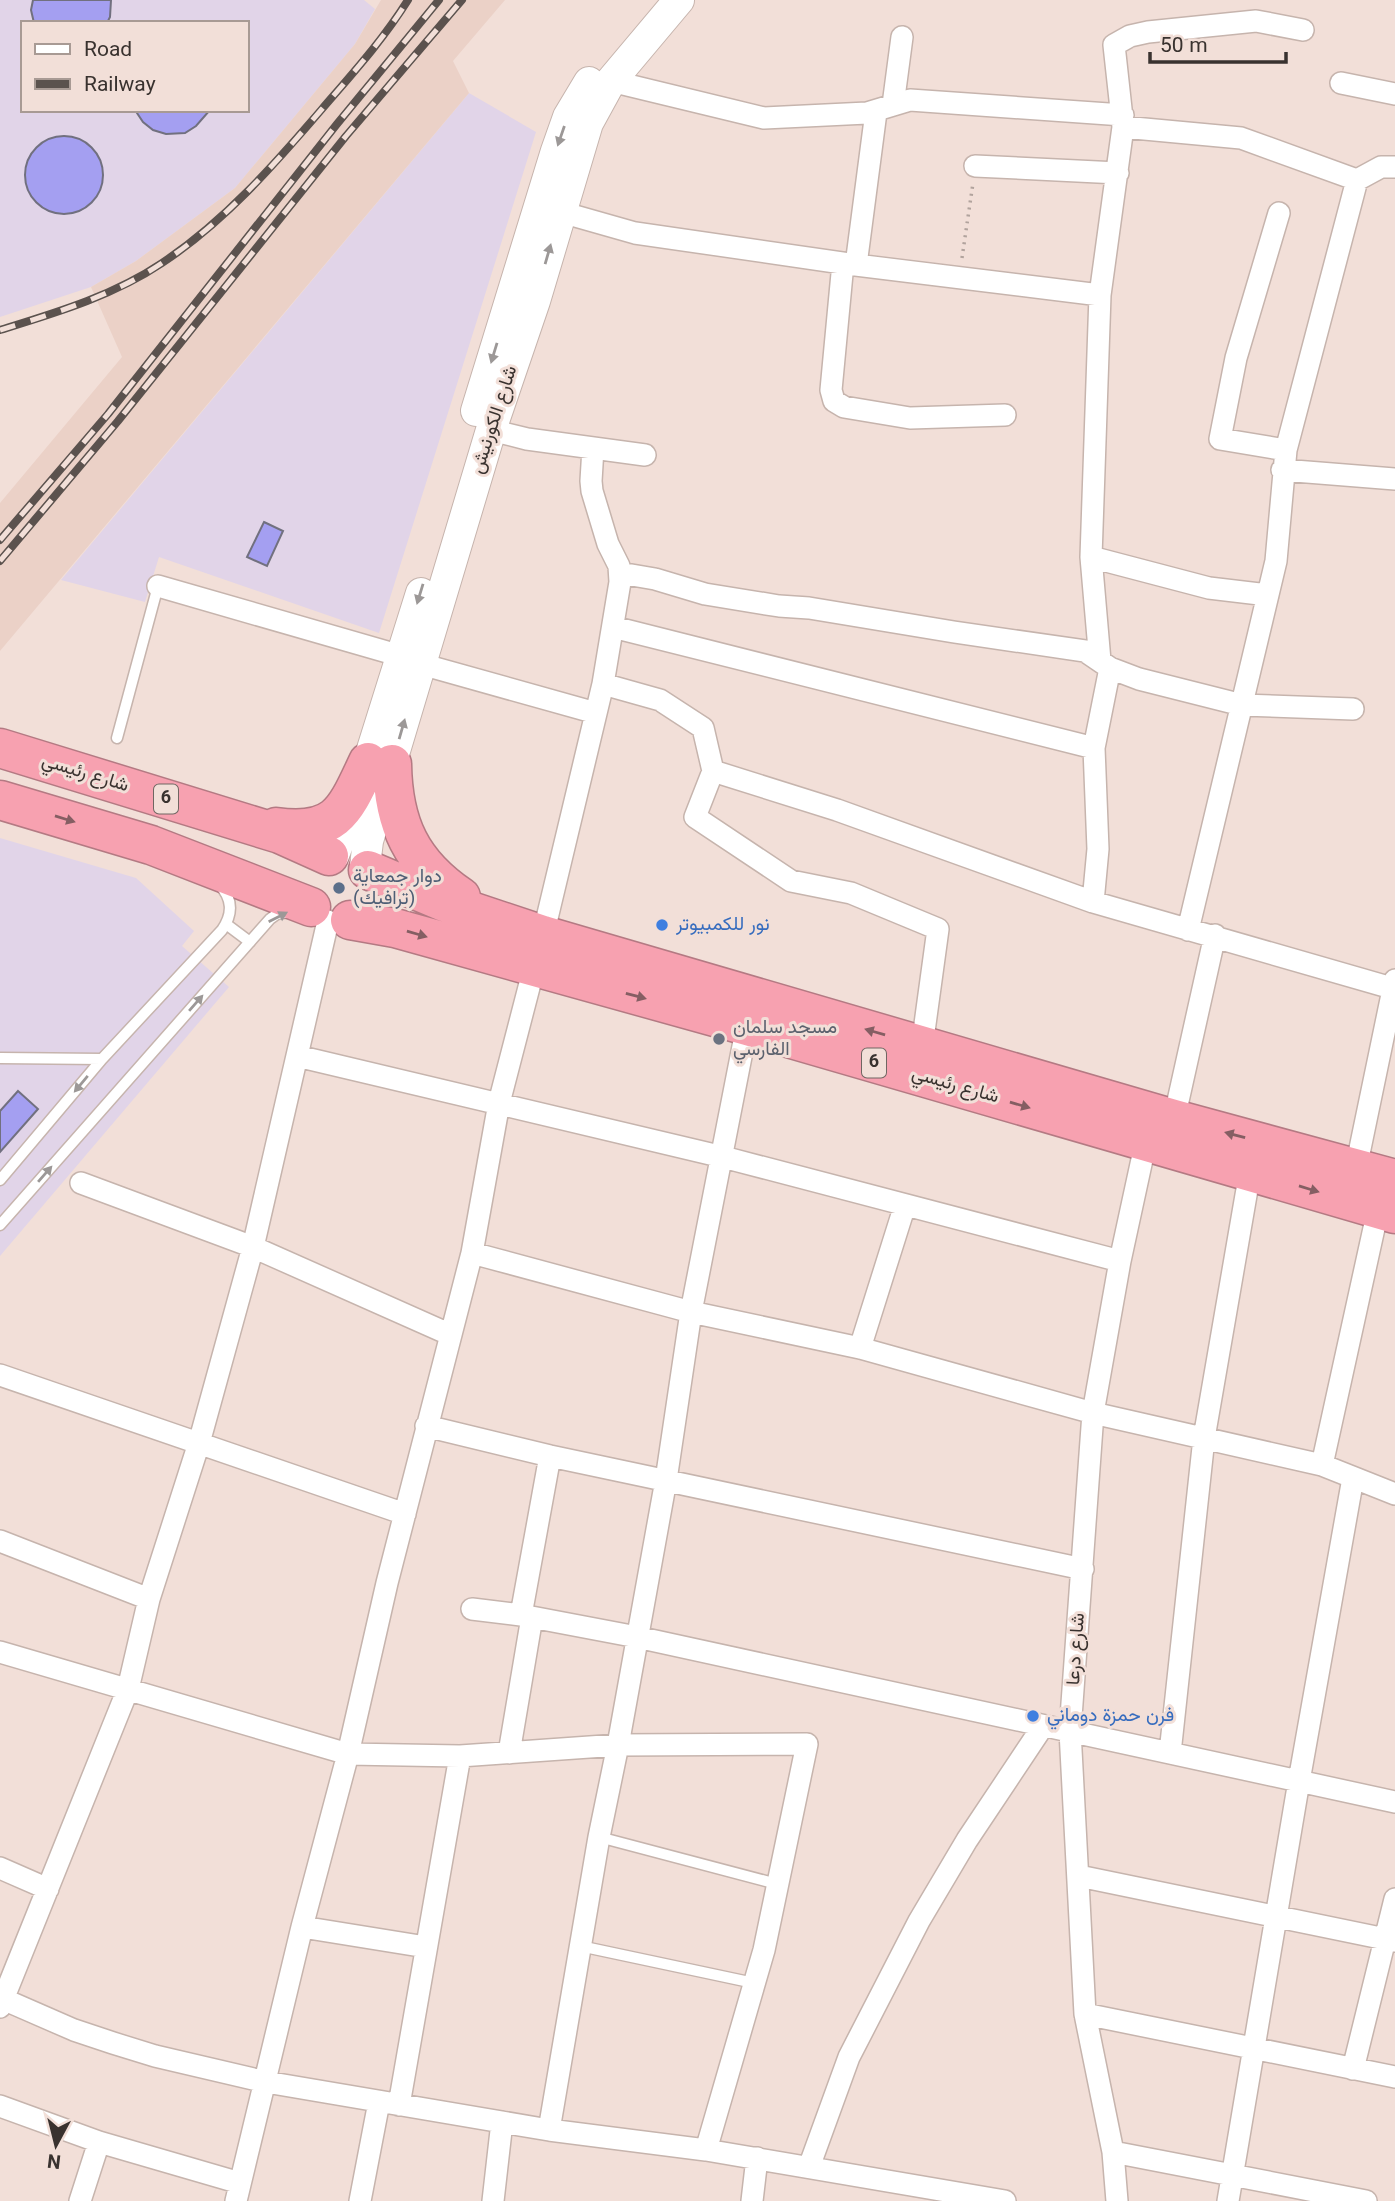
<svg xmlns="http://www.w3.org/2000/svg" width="1395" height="2201" viewBox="0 0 1395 2201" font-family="Georgia,Vazirmatn,serif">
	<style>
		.commercial { fill: #e1d4e8; fill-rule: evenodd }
		.built { fill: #ebd1c7 }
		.building { fill: #a49ff1; stroke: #71707f; stroke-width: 2 }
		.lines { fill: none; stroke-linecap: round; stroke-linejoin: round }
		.lane-casing { stroke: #c6b4ad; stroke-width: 13 }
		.street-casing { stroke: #c6b4ad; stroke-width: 24 }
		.secondary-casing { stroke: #c6b4ad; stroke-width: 32 }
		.highway-casing { stroke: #b47a83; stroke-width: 41 }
		.path { stroke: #b1a39d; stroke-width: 3.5; stroke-dasharray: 2 5; stroke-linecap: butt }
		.lane { stroke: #fff; stroke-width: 10 }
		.street { stroke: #fff; stroke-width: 21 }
		.secondary { stroke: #fff; stroke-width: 30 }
		.highway { stroke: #f7a1b0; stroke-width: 38 }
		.rail-casing { stroke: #5b524e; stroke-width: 8 }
		.rail { stroke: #f2dfd8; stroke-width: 5; stroke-dasharray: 16; stroke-linecap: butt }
		.oneway { fill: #9c9897 }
		.oneway2 { fill: #855e63 }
		.service-dot { fill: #5c6f8a; stroke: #f2dfd8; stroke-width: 2.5 }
		.shop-dot { fill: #3f7fe0; stroke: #f2dfd8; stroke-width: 2.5 }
		.worship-dot { fill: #6b7280; stroke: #f2dfd8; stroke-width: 2.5 }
		.labels { text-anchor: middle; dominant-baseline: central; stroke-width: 6; stroke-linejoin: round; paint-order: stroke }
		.shield { fill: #f2dfd8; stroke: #706662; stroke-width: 2 }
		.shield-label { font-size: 18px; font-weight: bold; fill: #39322f }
		.street-label { font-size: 19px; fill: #39322f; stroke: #f2dfd8 }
		.service-label { font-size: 19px; fill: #4e5e75; stroke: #f2dfd8; text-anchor: start }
		.shop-label { font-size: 19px; fill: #366cbe; stroke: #f2dfd8; text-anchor: start }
		.worship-label { font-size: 19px; fill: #5b616d; stroke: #f2dfd8; text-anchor: start }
	</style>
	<rect width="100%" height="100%" fill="#f2dfd8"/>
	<path class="commercial" d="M0,0H364L375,9L355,44L235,188L136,261L91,287L0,317ZM23,23H247V110H23Z
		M469,93L536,132L379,633L159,557L145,602L61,580Z
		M0,838L136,878L194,931L182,946L229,987L0,1256Z"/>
	<path class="built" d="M381,0H505L453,61L469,93L0,651V503L122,357L91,287L136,261L235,188L355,44Z"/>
	<path class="building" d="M33,0H111L110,17L107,23H34L31,10Z
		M135,110H210L196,126L185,133L166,134L153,130L143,122Z
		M25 175a39 39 0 1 1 78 0a39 39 0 1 1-78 0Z
		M264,522L283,531L267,566L247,557Z
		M18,1091L38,1109L0,1152V1111Z"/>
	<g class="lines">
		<defs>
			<path id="lane" d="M117,738L158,586
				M226,924L250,942
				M0,1058L102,1059
				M0,1180L102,1059L222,930C233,914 233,899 219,884
				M0,1225L270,919L277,914L288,912
				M599,1837L777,1884
				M580,1946L754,1983"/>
			<path id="street" d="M611,81L764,118L867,113L910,100L1123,115
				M1341,83L1395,94
				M893,105L902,37
				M1123,127L1241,138L1357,180
				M975,166L1118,173
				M561,212L635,233L856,265L1100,295
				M1279,213L1236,358L1220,439L1286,450
				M843,263L831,390L834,401L844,407L910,418L1005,415
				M856,265L876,112
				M491,430L527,439L645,455
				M1282,470L1395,479
				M1091,557L1209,588L1268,595
				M620,573L655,579L705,594L779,606L809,608L954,632L1085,651L1110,668L1139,679L1242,705L1353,709
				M158,586L401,656
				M613,627L1094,748
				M1100,661L1091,557L1100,295L1123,127L1114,45L1130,36L1148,32L1256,21L1303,30
				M421,664L596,713
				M603,684L660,700L703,728L713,771L837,810L1093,902L1395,989
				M713,771L695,817L791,881L851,893L938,929L922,1046
				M1093,902L1098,849L1094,748L1110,668
				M1188,930L1276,561L1286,450L1357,180L1381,167H1395
				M543,935L603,684L620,582L619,566L608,544L592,491L591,481L593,448
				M297,1056L723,1157L1120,1261
				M1174,1119L1215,935
				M1356,1168L1395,980
				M81,1183L253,1247L451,1335
				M472,1253L691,1312L860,1348L1093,1413L1322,1465L1395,1494
				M860,1348L905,1205
				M0,1375L405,1514
				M426,1426L550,1456L1083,1569
				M1322,1465L1378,1210
				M0,1541L149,1599
				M472,1609L521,1615L637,1637L1395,1802
				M521,1615L550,1456
				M0,1652L348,1754L460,1756L618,1745L807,1744L764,1950L706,2150
				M509,1753L532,1617
				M1170,1753L1204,1438L1250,1172
				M0,1868L48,1889
				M1079,1876L1395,1941
				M302,1927L426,1947
				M3,1999L74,2030L113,2043L155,2056L266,2082L549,2130L706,2150L1005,2201
				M0,2007L128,1689L149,1599L199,1443L253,1247L328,921
				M1085,2014L1395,2077
				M1353,2069L1395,1899
				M399,2105L460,1756
				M0,2106L99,2142L240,2183
				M549,2130L599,1837L618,1745L666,1480L691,1312L747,1026
				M1113,2152L1366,2201
				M809,2167L849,2057L919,1921L967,1840L1043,1726
				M80,2201L99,2142
				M236,2201L302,1927L348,1754L387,1583L472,1253L499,1103L534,968
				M360,2201L379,2102
				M493,2201L502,2122
				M752,2201L757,2158
				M1117,2201L1113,2152L1085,2014L1070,1731L1093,1413L1120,1261L1146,1141
				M1228,2201L1299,1781L1353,1478"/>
			<path id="secondary" d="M476,411L556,151L568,117L589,82
				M334,855L368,762L421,593
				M365,866L368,841L491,430L535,301L588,123L611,81L679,0"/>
			<path id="highway" d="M0,748L280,834L329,856
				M392,764C393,824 411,863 461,897
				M0,800L151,845L311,907
				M276,827C337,835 345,811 368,762
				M368,870L444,902L543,935L1174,1119L1395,1179
				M350,920L395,928L747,1026L1395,1214"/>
		</defs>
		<use href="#lane" class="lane-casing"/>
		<use href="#street" class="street-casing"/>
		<use href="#secondary" class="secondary-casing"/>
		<use href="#highway" class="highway-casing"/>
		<path class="path" d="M962,258L973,183"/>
		<use href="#lane" class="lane"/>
		<use href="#street" class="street"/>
		<use href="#secondary" class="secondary"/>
		<use href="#highway" class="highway"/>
		<defs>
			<path id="rail" d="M0,330C55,313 113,296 162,263C224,222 274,165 322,109C353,73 383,40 408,0
				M0,540L108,414L337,124L439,0
				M0,561L118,421L346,136L462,0"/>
		</defs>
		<use href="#rail" class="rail-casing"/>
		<use href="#rail" class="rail"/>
	</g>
	<defs><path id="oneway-solid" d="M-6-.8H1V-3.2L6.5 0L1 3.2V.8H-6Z" transform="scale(1.75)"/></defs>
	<g class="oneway">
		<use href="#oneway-solid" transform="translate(561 136) rotate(109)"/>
		<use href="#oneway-solid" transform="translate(548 254) rotate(-74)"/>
		<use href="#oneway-solid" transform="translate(494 353) rotate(107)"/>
		<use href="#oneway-solid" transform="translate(420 594) rotate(107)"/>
		<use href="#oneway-solid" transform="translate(402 729) rotate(-74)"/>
		<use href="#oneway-solid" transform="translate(278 917) rotate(-27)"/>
		<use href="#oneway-solid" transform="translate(196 1003) rotate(-49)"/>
		<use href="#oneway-solid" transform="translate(81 1084) rotate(130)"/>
		<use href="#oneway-solid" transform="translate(45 1174) rotate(-49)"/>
	</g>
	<g class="oneway2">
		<use href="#oneway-solid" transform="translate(65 819) rotate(17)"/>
		<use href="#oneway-solid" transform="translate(417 934) rotate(16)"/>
		<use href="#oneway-solid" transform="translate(636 996) rotate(15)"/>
		<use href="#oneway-solid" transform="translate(875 1032) rotate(-164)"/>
		<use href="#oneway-solid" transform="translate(1020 1105) rotate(16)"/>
		<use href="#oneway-solid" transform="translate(1235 1135) rotate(-165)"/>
		<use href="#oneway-solid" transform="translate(1309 1189) rotate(17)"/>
	</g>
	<circle class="service-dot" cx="339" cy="888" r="7"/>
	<g class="shop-dot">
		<circle cx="662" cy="925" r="7"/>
		<circle cx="1033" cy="1716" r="7"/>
	</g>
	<circle class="worship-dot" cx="719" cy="1039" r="7"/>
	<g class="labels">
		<g class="shield">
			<rect x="154" y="784.5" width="24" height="29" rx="5"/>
			<rect x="862" y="1048.5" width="24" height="29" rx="5"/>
		</g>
		<g class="shield-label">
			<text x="166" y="799">6</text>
			<text x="874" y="1063">6</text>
		</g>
		<g class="street-label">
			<text transform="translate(495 420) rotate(-72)">شارع الكورنيش</text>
			<text transform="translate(85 774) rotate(17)">شارع رئيسي</text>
			<text transform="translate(955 1086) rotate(16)">شارع رئيسي</text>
			<text transform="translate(1077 1649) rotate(-86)">شارع درعا</text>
		</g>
		<g class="service-label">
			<text x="353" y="877">دوار جمعاية<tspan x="353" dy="22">(ترافيك)</tspan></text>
		</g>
		<g class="shop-label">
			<text x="676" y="925">نور للكمبيوتر</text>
			<text x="1047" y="1716">فرن حمزة دوماني</text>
		</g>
		<g class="worship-label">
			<text x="733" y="1028">مسجد سلمان<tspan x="733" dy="22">الفارسي</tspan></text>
		</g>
	</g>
	<rect x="21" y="21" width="228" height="91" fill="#f2dfd8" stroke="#a89a94" stroke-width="2"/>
	<rect x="35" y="44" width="35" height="10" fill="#ffffff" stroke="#a89a94" stroke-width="2"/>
	<text x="84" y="56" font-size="21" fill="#39322f">Road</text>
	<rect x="35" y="79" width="35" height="10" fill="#5b524e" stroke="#a89a94" stroke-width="2"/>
	<text x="84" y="91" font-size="21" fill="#39322f">Railway</text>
	<g transform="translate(56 2145) rotate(187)" stroke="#f2dfd8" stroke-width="5" paint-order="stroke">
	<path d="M0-5L12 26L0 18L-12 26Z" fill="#39322f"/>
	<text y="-10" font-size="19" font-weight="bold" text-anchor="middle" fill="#39322f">N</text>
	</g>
	<path d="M1150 52v10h136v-10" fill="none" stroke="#39322f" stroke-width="3.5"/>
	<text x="1160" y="52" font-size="21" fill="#39322f" stroke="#f2dfd8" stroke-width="5" paint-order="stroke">50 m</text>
</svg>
